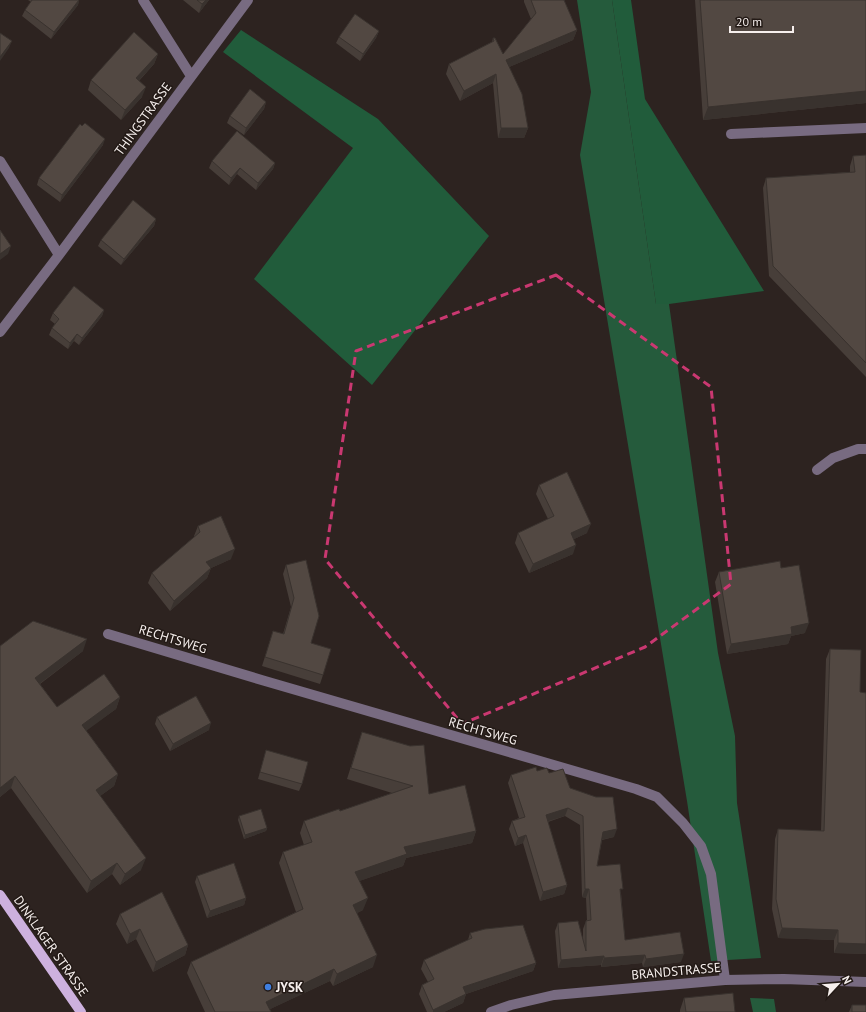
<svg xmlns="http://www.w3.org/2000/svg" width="866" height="1012" viewBox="0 0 866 1012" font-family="'PT Sans',sans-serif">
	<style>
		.green { fill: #255b3c }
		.forest { fill: #215c3b }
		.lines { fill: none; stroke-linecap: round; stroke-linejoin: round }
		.minor { stroke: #786b81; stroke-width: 10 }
		.major { stroke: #cdb1de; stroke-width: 10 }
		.wall { fill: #473e39 }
		.shaded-wall { fill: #39322e }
		.building { fill: #524842; stroke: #39322e }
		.marked { fill: none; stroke: #ca3871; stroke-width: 3; stroke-dasharray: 8 5; stroke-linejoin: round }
		.shop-dot { fill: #3f7fe0; stroke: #231a16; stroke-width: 1.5 }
		.labels { text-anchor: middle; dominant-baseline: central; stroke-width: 3; stroke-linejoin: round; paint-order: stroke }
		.street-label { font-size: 13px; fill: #f6efed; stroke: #231a16 }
		.poi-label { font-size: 13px; font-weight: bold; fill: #f6efed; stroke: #231a16; text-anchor: start }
	</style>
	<rect width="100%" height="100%" fill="#2d2320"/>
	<path class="green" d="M577,0H612L656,304H669L718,653L735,736L737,803L761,958L711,961L687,801L580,155L591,92Z
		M750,998L774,999L776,1012H753Z"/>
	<path class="forest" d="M612,0H631L645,99L764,291L669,304H656Z
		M241,30L378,119L489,236L372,385L254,279L353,148L223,52Z"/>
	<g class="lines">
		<path class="minor" d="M143,0L191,76
			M731,134L866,128
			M0,161L59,255
			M0,332L59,255L248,0
			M817,470L833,458L858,449H866
			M108,634L265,681L636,789L657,797L683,823L701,846L711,874L725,980
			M491,1012L511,1005L554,995L725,980L784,979L866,982"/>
		<path class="major" d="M0,895L81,1012"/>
	</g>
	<path class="wall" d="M28,0H79L78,5L51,39L22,16L25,10L31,2Z
		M183,0H209L199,13Z
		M524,0H564L577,30L573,40L509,67L528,128L524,138H498L493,83L460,101L446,74L449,64L492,42L493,38L503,54L531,19L524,2Z
		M695,0H866V103L703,120Z
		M379,31L376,38L360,61L336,43L339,37Z
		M158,54L154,64L139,81L142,97L121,120L88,90L91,80Z
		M266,102L264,109L244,135L227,123L230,116Z
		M82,126L103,145L60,202L37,185L39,178Z
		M866,155V377L769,276L763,188L766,178L850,172V166L853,156Z
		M212,161L275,163L273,169L256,190L237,174L229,185L209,168Z
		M156,219L154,226L121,265L98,246L101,240Z
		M104,310L102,316L79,345L74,341L68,349L49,335L52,328L55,324L50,320L53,313Z
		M539,485L587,533L574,539L573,554L529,573L515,543L518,533L548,519L536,494Z
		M198,526L231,559L211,568L207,578L170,611L148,583L152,573L194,537V536Z
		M286,565L311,643L323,675L320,684L262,666L273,631L283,634L291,607L283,574Z
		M781,568L805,633L791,636L788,644L727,654L715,582L719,572Z
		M0,646L83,651L40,684L57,707L120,697L116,709L86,730L118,774L114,786L100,796L141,870L120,885L112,874L87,893L11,788L0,797Z
		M830,649L860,692L866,693V954L834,953V940L778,938L772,909L775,839L778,829L821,831L826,659Z
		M157,717L209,730L170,751L155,724Z
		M362,732L429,794L476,831L472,843L406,858L403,866L359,881L363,910L357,913L373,967L333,986L330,981L270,1009L271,1012H205L187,973L191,962L296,912L279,863L283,852L304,845L300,833L304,821L340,811L392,793L347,779L358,744Z
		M266,750L302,784L299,791L258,779Z
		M537,771L549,773L570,788L614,837L602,840L597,866L621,893L625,940L681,962L643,967L642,963L601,967V965L558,968L555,931L558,923L583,939V929L586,921L587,920L586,898L582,897L580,825L565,816L548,822L567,885L564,894L540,901L523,843L515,846L509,829L512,821L519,818L508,783L511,775Z
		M239,816L267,828L266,831L244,839L238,820Z
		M197,876L246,898L244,905L207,918L195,882Z
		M120,914L188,945L185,955L153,972L136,939L127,944L116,924Z
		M470,933L536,963L533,971L466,994L463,1003L444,1012H427L419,994L422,985L428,982L421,969L424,960L468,940Z
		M684,998L735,1012H680V1010Z
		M852,1005L866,1012H849Z"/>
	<path class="shaded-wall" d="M79,0L78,5L51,39L54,32Z
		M206,0H209L199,13L202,4Z
		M577,30L573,40L502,70L506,60Z
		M379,31L376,38L360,61L363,54Z
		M12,41L9,48L0,61V57Z
		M158,54L154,64L132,88L136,78Z
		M496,74L493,83L460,101L464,91Z
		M146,87L142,97L121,120L125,110Z
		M866,91V103L703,120L708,107Z
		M266,102L264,109L244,135L246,128Z
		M501,128H528L524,138H498Z
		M105,139L103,145L60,202L62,195Z
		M275,163L273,169L256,190L258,183Z
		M240,168L237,174L229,185L231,178Z
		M156,219L154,226L121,265L124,259Z
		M11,246L8,254L0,260V254Z
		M104,310L102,316L79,345L82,338Z
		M77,334L74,341L68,349L70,343Z
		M591,524L587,533L568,542L571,533Z
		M576,545L573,554L529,573L533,564Z
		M235,549L231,559L211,568L207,578L170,611L174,601L206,562Z
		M809,623L805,633L791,636L788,644L727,654L731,644L791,627Z
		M87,639L83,651L31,690L35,678Z
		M120,697L116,709L78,737L82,725Z
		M211,723L209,730L170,751L173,744Z
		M118,774L114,786L92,802L96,790Z
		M15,776L11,788L0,797V788Z
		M568,808L565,816L542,823L546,815Z
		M267,828L266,831L244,839L245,835Z
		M617,829L614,837L600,840L603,832Z
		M476,831L472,843L406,858L403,866L351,884L355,872L404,847Z
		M526,835L523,843L515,846L518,838Z
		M146,858L141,870L120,885L125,874Z
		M117,863L112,874L87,893L91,881Z
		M567,885L564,894L540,901L543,892Z
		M585,889H589L586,898L582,897Z
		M246,898L244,905L207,918L210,911Z
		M368,898L363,910L349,917L353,905Z
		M782,928L838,930L834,940L778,938Z
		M140,929L136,939L127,944L130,934Z
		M838,943L866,944V954L834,953Z
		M188,945L185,955L153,972L156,962Z
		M684,954L681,962L643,967L646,959Z
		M377,955L373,967L333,986L337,974Z
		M645,955L642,963L601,967L604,958Z
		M604,956L601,965L558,968L561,960Z
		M536,963L533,971L460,996L463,987Z
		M334,969L330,981L264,1012L266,1002Z
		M466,994L463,1003L444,1012H433V1010Z"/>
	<path class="building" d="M32,0H79L54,32L25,10Z
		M197,0H206L202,4Z
		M531,0H564L577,30L506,60L522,94L528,128H501L496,74L464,91L449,64L494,41L493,38H495L503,54L536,13Z
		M700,0H866V91L708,107Z
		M355,14L379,31L363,54L339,37Z
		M134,32L158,54L136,78L146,87L125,110L91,80Z
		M0,33L12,41L0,57Z
		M250,89L266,102L246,128L230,116Z
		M85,123L105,139L62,195L39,178L80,124L82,126Z
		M237,131L275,163L258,183L240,168L231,178L212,161Z
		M866,155V363L773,266L766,178L855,172L853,156Z
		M133,200L156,219L124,259L101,240Z
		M0,230L11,246L0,254Z
		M74,286L104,310L82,338L77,334L70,343L52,328L59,319L53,313Z
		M567,472L591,524L571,533L576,545L533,564L518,533L554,516L539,485Z
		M221,516L235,549L206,562L211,568L174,601L152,573L200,532L198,526Z
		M306,560L319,616L311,643L331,649L323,675L265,657L273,631L284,634L294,598L286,565Z
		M780,561L781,568L799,565L809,623L791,627L792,634L731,644L719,572Z
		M33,621L87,639L35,678L57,707L104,674L120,697L82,725L118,774L96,790L146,858L125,874L117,863L91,881L15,776L0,788V646Z
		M830,649L861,650L860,692L866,693V944L838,943V930L782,928L776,899L778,829L824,831Z
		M196,696L211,723L173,744L157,717Z
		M362,732L410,746L424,745L429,794L465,785L476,831L404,847L407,854L355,872L368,898L353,905L377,955L337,974L334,969L266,1002L271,1012H215L191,962L303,909L283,852L312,842L304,821L339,809L340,811L413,786L351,768Z
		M266,750L308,762L302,784L260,772Z
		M536,767L537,771L547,768L549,773L563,769L570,788L596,797H613L617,829L603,832L597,866L620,864L623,889H620L625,940L680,932L684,954L646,959L645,955L604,958V956L561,960L558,923L578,921L586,951V921L591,920L589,889H585L583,816L568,808L546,815L567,885L543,892L526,835L518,838L512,821L525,817L511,775Z
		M261,809L267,828L245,835L239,816Z
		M234,863L246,898L210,911L197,876Z
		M162,892L188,945L156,962L140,929L130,934L120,914Z
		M523,925L536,963L463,987L466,994L433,1010L422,985L434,979L424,960L472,938L470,933L485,929Z
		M733,993L735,1012H686L684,998Z
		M852,1005H866V1012H852Z"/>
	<path class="marked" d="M556,275L711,387L731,584L645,647L462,724L325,559L356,351Z"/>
	<circle class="shop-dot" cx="268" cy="987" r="4"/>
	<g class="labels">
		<g class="street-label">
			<text transform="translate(143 119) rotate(-54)">THINGSTRASSE</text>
			<text transform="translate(173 639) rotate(17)">RECHTSWEG</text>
			<text transform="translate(483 731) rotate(16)">RECHTSWEG</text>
			<text transform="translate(51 946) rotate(55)">DINKLAGER STRASSE</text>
			<text transform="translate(676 971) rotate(-5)">BRANDSTRASSE</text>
		</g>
		<g class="poi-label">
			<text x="276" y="987">JYSK</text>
		</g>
	</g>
	<g transform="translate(838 984) rotate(64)" stroke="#231a16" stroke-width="3" paint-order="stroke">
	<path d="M0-3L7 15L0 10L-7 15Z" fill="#f6efed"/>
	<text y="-6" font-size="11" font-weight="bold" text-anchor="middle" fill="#f6efed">N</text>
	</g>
	<path d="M730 26v6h63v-6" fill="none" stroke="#f6efed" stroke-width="2"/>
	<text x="736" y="26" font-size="12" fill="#f6efed" stroke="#231a16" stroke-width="3" paint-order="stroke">20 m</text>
</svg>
